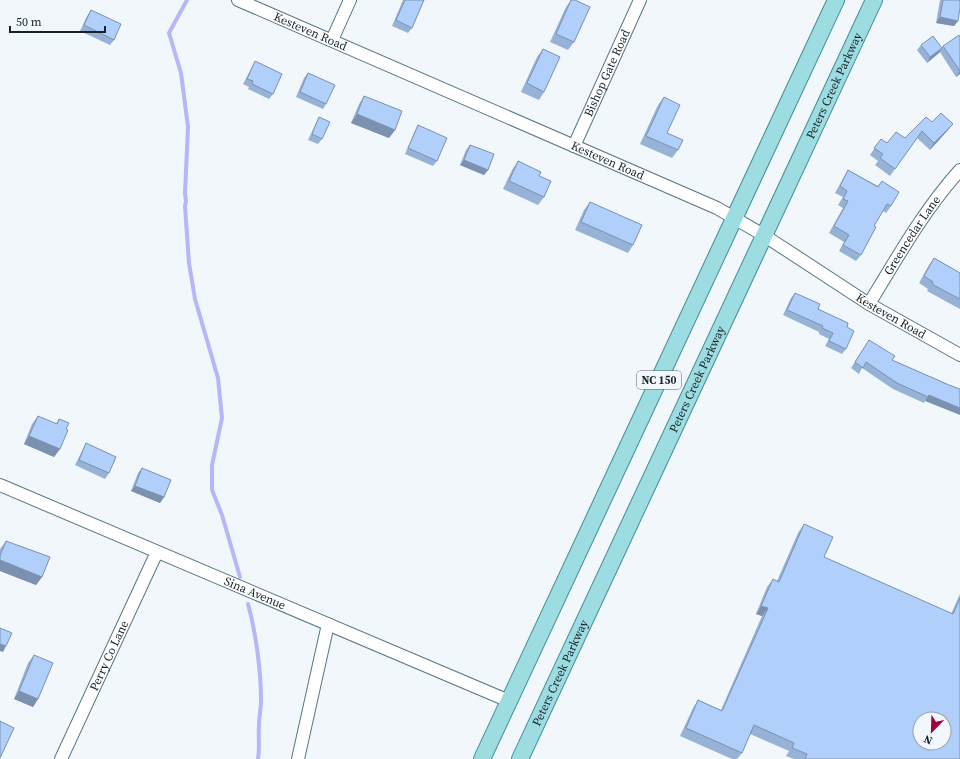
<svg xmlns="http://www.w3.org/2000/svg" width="960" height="759" viewBox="0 0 960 759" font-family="'Source Serif 4',serif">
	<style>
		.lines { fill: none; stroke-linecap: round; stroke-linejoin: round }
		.stream { stroke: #b6b6f8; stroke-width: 4 }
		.minor-casing { stroke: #577684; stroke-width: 14 }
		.major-casing { stroke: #428d94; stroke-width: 18 }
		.minor { stroke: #fff; stroke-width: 12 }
		.major { stroke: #9ddde2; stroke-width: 16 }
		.wall { fill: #97b2d7 }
		.shaded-wall { fill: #7b91af }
		.building { fill: #b0cffa; stroke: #7b91af; fill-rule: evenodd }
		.labels { text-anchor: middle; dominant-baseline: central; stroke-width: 3; stroke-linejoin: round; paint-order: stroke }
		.shield { fill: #f1f7fb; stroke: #576267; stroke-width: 1 }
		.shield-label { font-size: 11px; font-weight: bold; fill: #152228 }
		.street-label { font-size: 12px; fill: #152228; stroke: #f1f7fb }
	</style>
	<rect width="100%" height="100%" fill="#f1f7fb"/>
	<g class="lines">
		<path class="stream" d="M187,0L169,33L181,73L188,127L185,193L186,201L185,206L189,263L195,299L218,378L222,418L212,465V490L222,515L240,577
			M248,604C256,633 261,671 261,701C261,709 259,717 259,725C258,737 260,747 258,759"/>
		<defs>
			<g id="minor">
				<path id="s1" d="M238,0L717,208L765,236L869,304L960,355"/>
				<path d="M332,40L350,0"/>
				<path id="s2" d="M574,146L640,0"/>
				<path id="s3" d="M869,304C897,258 924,210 960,170"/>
				<path id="s4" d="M0,485L509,701"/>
				<path id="s5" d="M61,759L157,552"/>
				<path d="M298,759L328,624"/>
			</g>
			<g id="major">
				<path d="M482,759L836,0"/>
				<path id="s6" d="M520,759L874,0"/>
			</g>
		</defs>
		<use href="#minor" class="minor-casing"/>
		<use href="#major" class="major-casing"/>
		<use href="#minor" class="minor"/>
		<use href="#major" class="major"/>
	</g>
	<path class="wall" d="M403,0H424L412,28L408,33L392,26Z
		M571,0L574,42L568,50L550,42L566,7Z
		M940,0H960L958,21L954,26L936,23Z
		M91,10L114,40L110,45L80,31L87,16Z
		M960,37V74L956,77L940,52L927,63L917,50L921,45L942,47L943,46Z
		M543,49L544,92L539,100L521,92L537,57Z
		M255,61L273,94L269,99L248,89L249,87L243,84L252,67Z
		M308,73L326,104L323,109L296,97L304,78Z
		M364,96L395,130L389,138L351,123L359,104Z
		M664,97L667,133L678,150L672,158L640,144L658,105Z
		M319,117L322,139L318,144L308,140L316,123Z
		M932,122L953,124L948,130L930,150L917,138L890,176L875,165L878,161L870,155L881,139L887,143L905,138Z
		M418,125L437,161L433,166L405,154L415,131Z
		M470,145L488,170L484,175L460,165L466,150Z
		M518,161L539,176L544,197L538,205L503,189L512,170Z
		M848,170L878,186L882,181L891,206L886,213L883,211L874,226L861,255L856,261L839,251L844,242L829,233L843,208L838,205L843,197L835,193L844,177Z
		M590,202L633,245L628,253L575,230L584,210Z
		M934,258L960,273V309L947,302L927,291L928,289L919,283L929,265Z
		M795,293L818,309L847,327L846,349L842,354L825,346L829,339L819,334V332L783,315L791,298Z
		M869,340L892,360L949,385L925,401L924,403L893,389L862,368L859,374L851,368Z
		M38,416L56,424L59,419L66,429L60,449L54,457L24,444L32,424Z
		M86,443L109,473L105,479L75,465Z
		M142,468L164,497L160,503L131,491L138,473Z
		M804,524L824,557L951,614L960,594V759H794L786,756L789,751L750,734L742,753L737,759H732L680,736L693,708L698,700L721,710L762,616L756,614L767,587L773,579L777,581L798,533Z
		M6,541L42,577L36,585L0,571V549Z
		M34,655L38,699L33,707L14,699L28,663Z"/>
	<path class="shaded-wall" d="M940,17L958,21L954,26L936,23Z
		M942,48L939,53L927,63L930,57Z
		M960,71V74L956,77Z
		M357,114L395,130L389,138L351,123Z
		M953,124L948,130L930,150L934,143Z
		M464,160L488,170L484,175L460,165Z
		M929,395L960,408V415L925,401Z
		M29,436L60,449L54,457L24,444Z
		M135,486L164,497L160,503L131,491Z
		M0,560L42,577L36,585L0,571Z
		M761,606L768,608L762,616L756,614Z
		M0,644L6,646L3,652L0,651Z
		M19,691L38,699L33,707L14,699Z"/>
	<path class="building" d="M405,0H424L412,28L396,20Z
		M571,0H575L590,7L574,42L556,34Z
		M943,0H960V8L958,21L940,17Z
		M91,10L121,24L114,40L84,25Z
		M959,35L960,37V71L943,46Z
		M933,36L942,48L930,57L921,45Z
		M543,49L560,57L544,92L527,83Z
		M255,61L282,74L273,94L252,84L253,81L247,79Z
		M308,73L335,85L326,104L300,92Z
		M364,96L402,111L395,130L357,114Z
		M664,97L680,105L667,133L683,140L678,150L646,136Z
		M941,113L953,124L934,143L922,131L895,169L880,158L883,154L874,148L881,139L887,143L896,132L905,138L926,117L932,122Z
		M319,117L330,122L322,139L312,134Z
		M418,125L447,138L437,161L408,148Z
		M470,145L494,154L488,170L464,160Z
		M518,161L541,172L539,176L551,181L544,197L509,181Z
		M848,170L878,187L882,181L899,192L891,206L887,204L874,226L876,227L861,255L843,245L849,235L834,226L848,201L843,199L847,191L840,186Z
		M590,202L642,225L633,245L581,222Z
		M934,258L960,273V299L952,295L932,284L933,282L924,276Z
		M795,293L820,304L818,309L848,323L847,327L854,331L846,349L829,341L833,333L822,328L823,326L787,310Z
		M869,340L895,356L892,360L949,385L960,389V408L929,395L928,397L897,383L866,362L863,368L855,362Z
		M38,416L57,424L59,419L69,423L66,429L68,430L60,449L29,436Z
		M86,443L116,457L109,473L79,460Z
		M142,468L171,480L164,497L135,486Z
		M804,524L833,537L824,557L953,614L960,598V759H805L807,754L792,748L794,743L754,725L742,753L686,728L698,700L722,711L768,608L761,606L773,579L779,582ZM920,719H944V743H920Z
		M6,541L50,557L42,577L0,560V556Z
		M0,628L12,633L6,646L0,644Z
		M34,655L53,663L38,699L19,691Z
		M0,721L14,728L0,758Z"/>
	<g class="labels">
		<rect class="shield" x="637" y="371" width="44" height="18" rx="3"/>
		<g class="shield-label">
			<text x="659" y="380">NC 150</text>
		</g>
		<g class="street-label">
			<text stroke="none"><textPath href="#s1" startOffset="79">Kesteven Road</textPath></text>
			<text stroke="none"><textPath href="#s2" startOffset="80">Bishop Gate Road</textPath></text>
			<text stroke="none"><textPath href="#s6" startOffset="743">Peters Creek Parkway</textPath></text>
			<text stroke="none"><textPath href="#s1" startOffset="403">Kesteven Road</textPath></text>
			<text stroke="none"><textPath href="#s3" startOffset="81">Greencedar Lane</textPath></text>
			<text stroke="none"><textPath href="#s1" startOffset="727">Kesteven Road</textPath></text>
			<text stroke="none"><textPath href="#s6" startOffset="419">Peters Creek Parkway</textPath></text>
			<text stroke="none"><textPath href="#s4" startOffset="277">Sina Avenue</textPath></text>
			<text stroke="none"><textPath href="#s5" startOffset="114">Perry Co Lane</textPath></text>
			<text stroke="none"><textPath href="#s6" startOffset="95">Peters Creek Parkway</textPath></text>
		</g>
	</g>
	<g transform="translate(932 731) rotate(203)"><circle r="19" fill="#f1f7fb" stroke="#99a2a7"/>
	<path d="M0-3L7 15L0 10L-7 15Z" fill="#9f0142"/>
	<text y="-6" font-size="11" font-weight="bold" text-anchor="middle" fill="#152228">N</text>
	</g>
	<path d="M10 26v6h95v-6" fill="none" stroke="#152228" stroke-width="2"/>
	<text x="16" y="26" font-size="12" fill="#152228" stroke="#f1f7fb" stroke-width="3" paint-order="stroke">50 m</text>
</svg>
